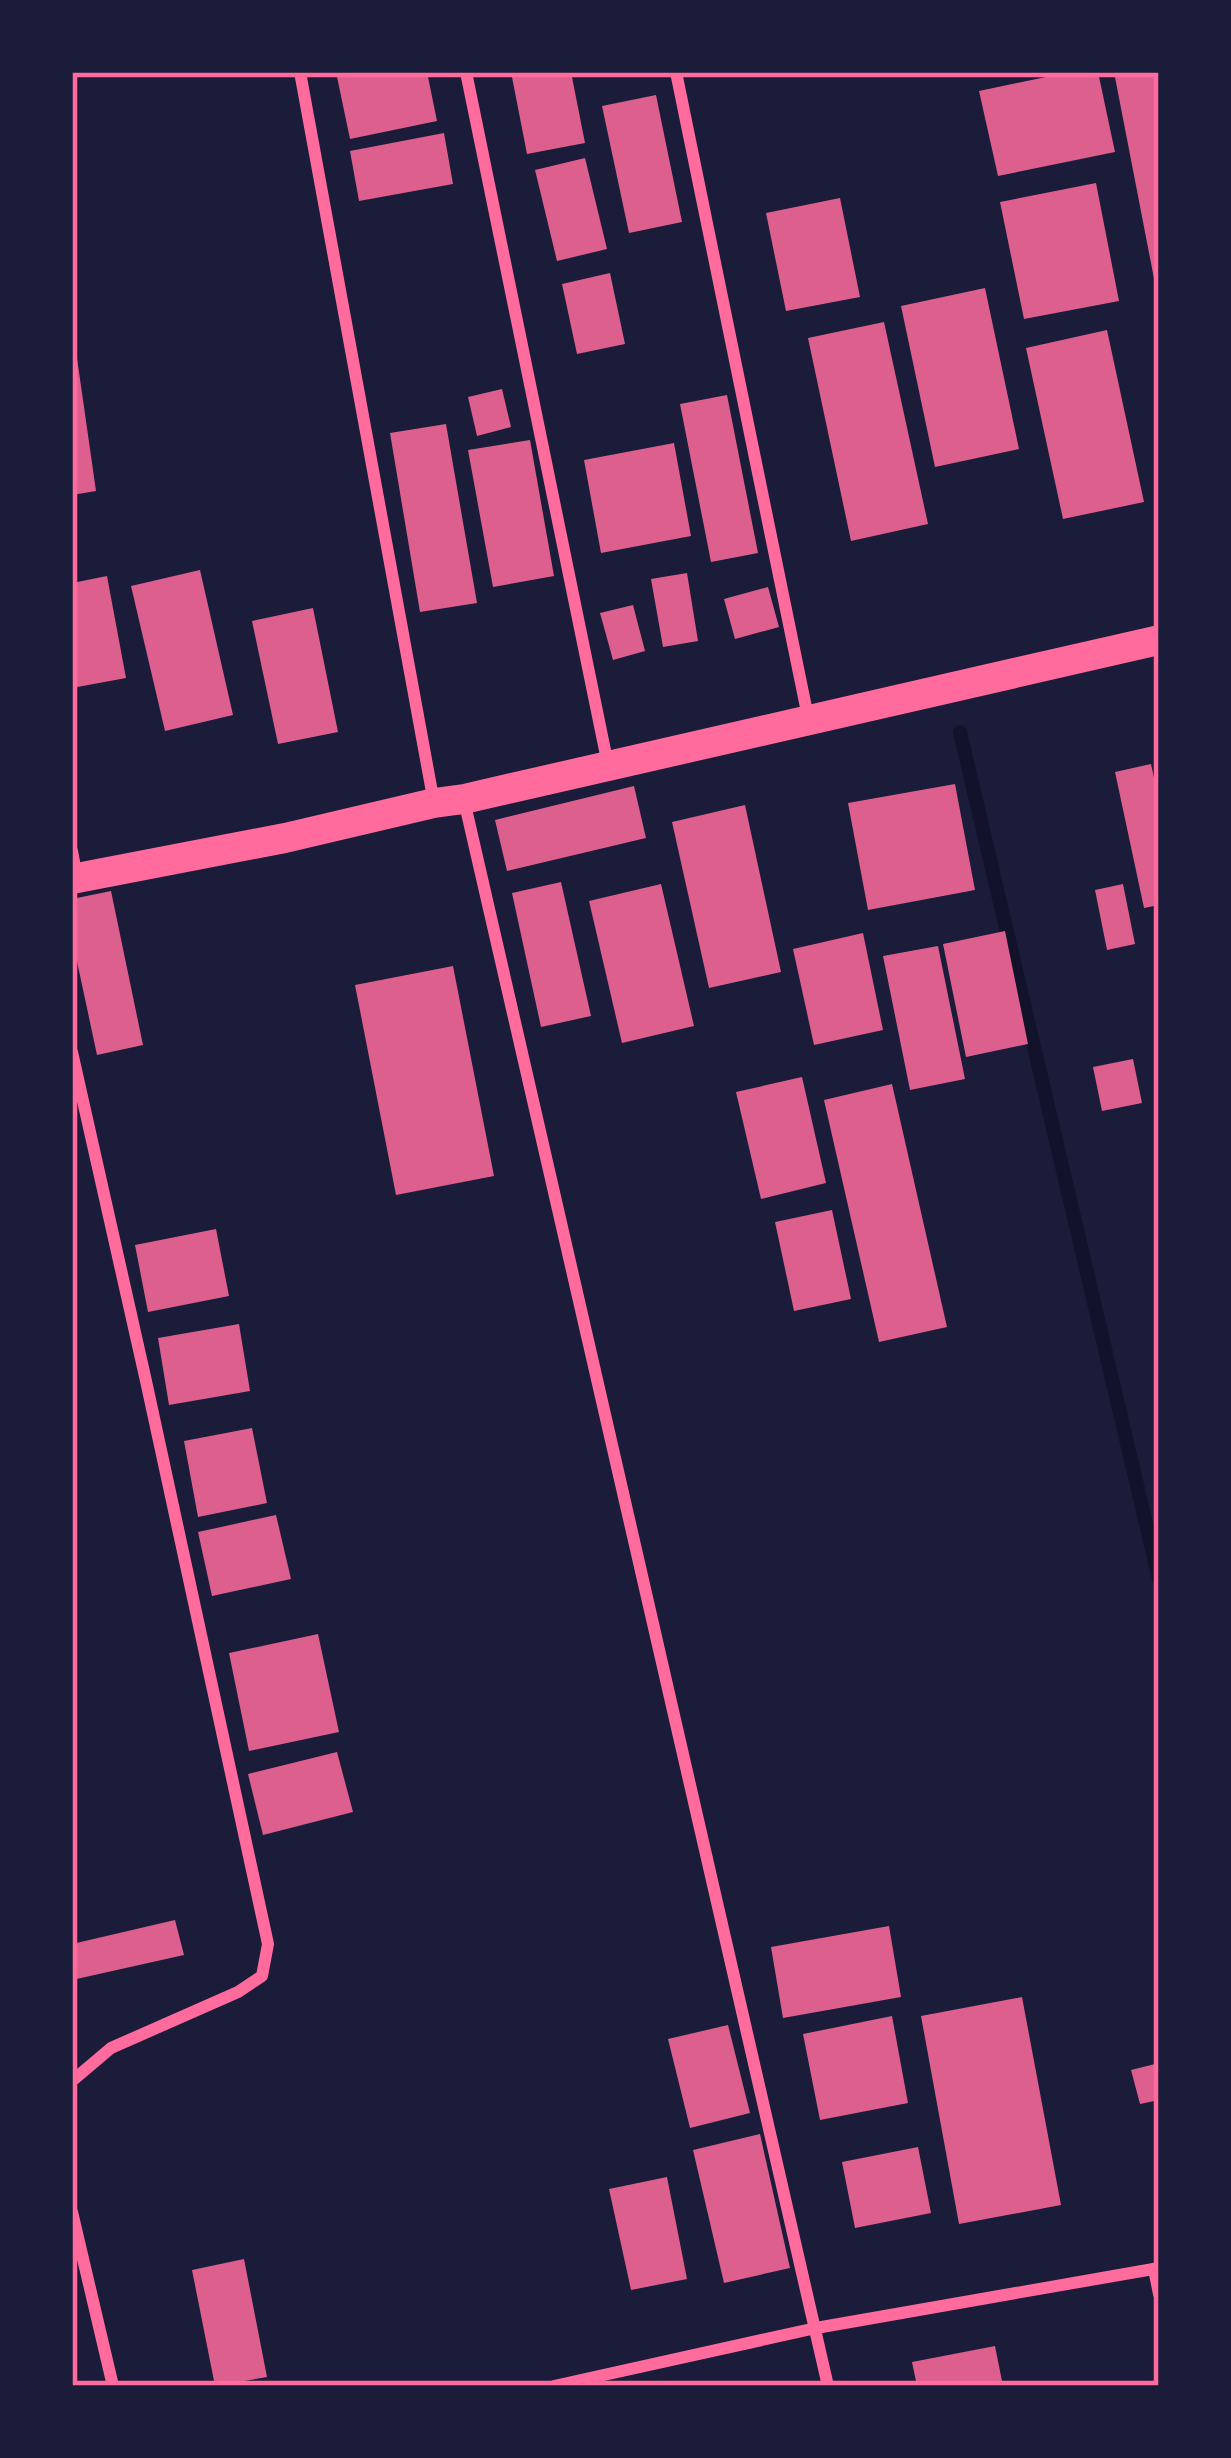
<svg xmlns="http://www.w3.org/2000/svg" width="1231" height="2458" viewBox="0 0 1231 2458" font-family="Manrope,sans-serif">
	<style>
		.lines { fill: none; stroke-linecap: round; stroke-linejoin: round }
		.stream { stroke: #12122b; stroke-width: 14 }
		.building { fill: #dd5f8e }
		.minor { stroke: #ff6b9d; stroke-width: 12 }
		.primary { stroke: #ff6b9d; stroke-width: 30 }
		.neatline { fill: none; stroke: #ff6b9d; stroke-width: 4.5 }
	</style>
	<rect width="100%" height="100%" fill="#1b1b3a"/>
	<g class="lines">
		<path class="stream" d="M960,732L1159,1579"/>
	</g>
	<path class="building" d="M336,72H427L437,121L350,139Z
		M511,72H571L585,143L527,154Z
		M1070,72H1098L1115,152L998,176L979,91Z
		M1114,72H1159V294H1157Z
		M656,95L682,222L629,233L602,106Z
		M444,133L453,184L359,201L350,151Z
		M585,158L607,249L557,261L535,170Z
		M1096,183L1119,301L1024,319L1000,202Z
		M840,198L860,297L786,311L766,213Z
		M610,273L625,344L577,354L562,284Z
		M985,288L1019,449L935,467L901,306Z
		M884,322L928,524L851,541L808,338Z
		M1107,330L1144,502L1063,519L1026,348Z
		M72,344H75L96,491L72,495Z
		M502,389L511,427L477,436L468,397Z
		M727,395L758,553L711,562L680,404Z
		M446,424L477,603L420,612L390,433Z
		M530,440L554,576L493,587L468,450Z
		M674,443L691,536L601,553L584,460Z
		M200,570L233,715L165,731L131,586Z
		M687,573L698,641L663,647L651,579Z
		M107,576L126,678L72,688V583Z
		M768,587L779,627L735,639L724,599Z
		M633,605L645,651L613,660L600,613Z
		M313,608L338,732L278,744L252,621Z
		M1151,764L1159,801V905L1144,908L1115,772Z
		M955,784L975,890L868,910L848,803Z
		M634,786L646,838L507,871L495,820Z
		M745,805L781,972L709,988L672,822Z
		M561,882L591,1016L541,1027L512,893Z
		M661,884L694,1026L622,1043L589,901Z
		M1123,884L1135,944L1107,950L1095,890Z
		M111,891L143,1045L97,1055L72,938V899Z
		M1005,931L1028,1044L966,1057L943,944Z
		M863,933L883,1030L814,1045L793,949Z
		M938,946L965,1079L910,1090L883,956Z
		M453,966L494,1176L396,1195L355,985Z
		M1133,1059L1142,1103L1102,1111L1093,1067Z
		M802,1077L826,1183L761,1199L736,1092Z
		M892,1084L947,1327L879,1342L824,1100Z
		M832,1210L851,1299L794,1311L775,1222Z
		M216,1229L229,1296L148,1312L135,1245Z
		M239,1324L250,1391L169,1405L158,1338Z
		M252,1428L267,1503L198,1517L184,1441Z
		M276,1515L291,1579L212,1596L198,1532Z
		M318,1634L339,1732L249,1751L229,1653Z
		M337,1752L353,1812L263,1835L248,1774Z
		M175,1920L184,1955L72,1980V1944Z
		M889,1926L901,1997L783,2018L771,1947Z
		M1022,1997L1061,2205L959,2224L921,2016Z
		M892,2016L908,2103L820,2120L803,2034Z
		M728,2025L750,2113L690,2128L668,2039Z
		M1159,2063V2100L1140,2104L1131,2070Z
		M760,2134L790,2268L724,2283L693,2150Z
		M918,2147L931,2213L855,2228L842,2162Z
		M667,2177L687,2279L631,2290L609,2189Z
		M244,2259L267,2377L215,2386L192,2270Z
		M995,2346L1003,2386H917L912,2362Z"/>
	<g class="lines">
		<path class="minor" d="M300,72L434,803
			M466,72L608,765
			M676,72L808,717
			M464,800L828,2386
			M72,851L77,878
			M72,1052L146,1381L268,1944L262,1976L238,1992L111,2048L72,2081
			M72,2212L113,2386
			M1154,2269L1159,2294
			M554,2386L816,2328L1159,2268"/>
		<path class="primary" d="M72,879L285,838L434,803L464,799L1159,640"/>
	</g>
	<rect width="1231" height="2458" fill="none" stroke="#1b1b3a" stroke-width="150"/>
	<rect x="75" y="75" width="1081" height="2308" class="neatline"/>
</svg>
